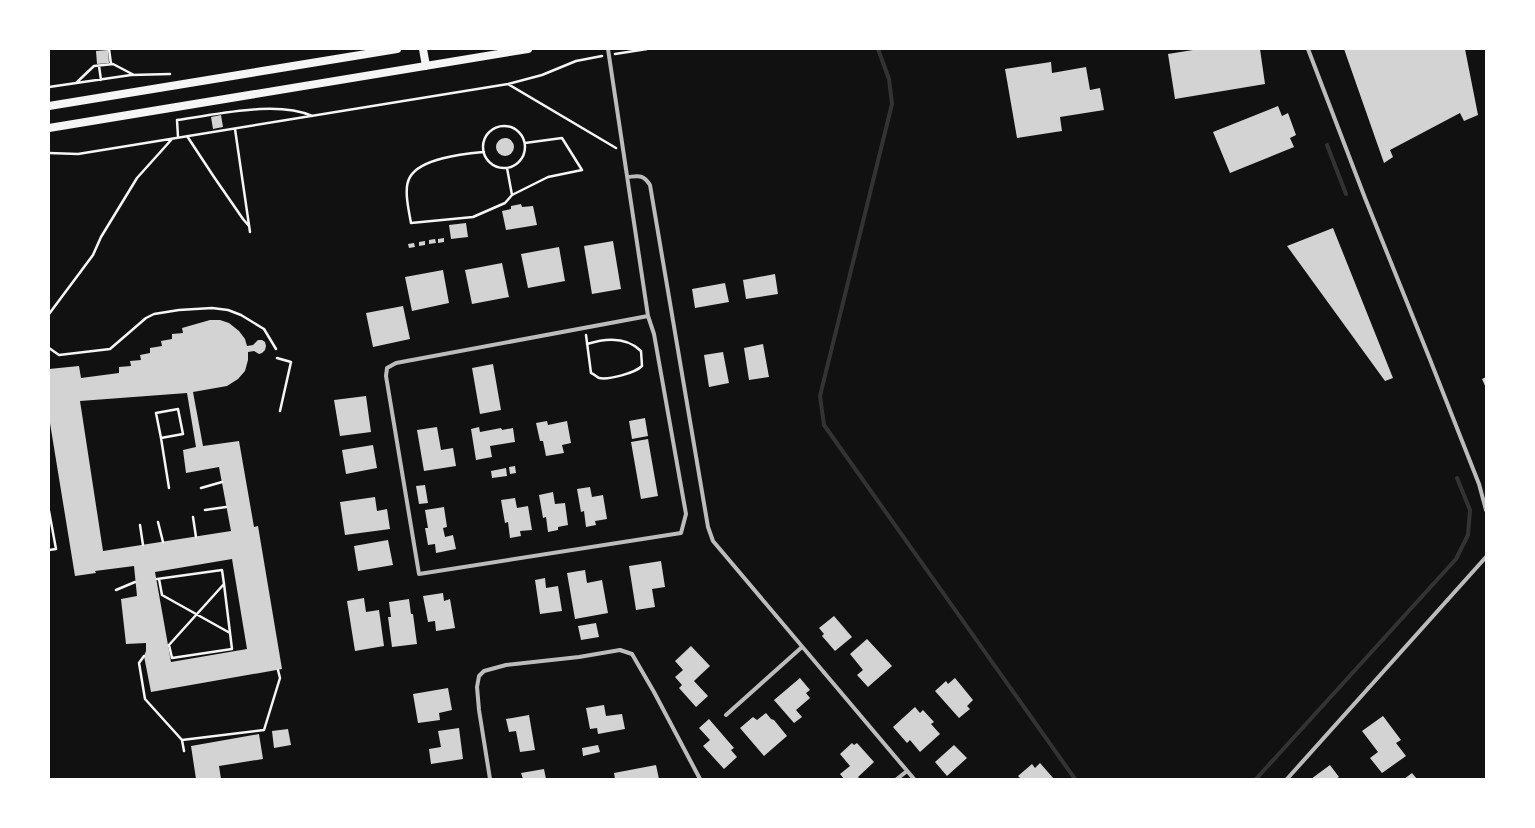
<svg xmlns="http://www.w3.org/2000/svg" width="1535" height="828" viewBox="0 0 1535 828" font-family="'Roboto Condensed',sans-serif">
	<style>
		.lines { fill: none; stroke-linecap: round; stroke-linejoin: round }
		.stream { stroke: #333; stroke-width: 4 }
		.building { fill: #d3d3d3; fill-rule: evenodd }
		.path { stroke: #f5f5f5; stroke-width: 2.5 }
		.minor { stroke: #bcbcbc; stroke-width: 4 }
		.primary { stroke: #f5f5f5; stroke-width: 8 }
	</style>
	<rect width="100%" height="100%" fill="#111"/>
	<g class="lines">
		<path class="stream" d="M878,49L889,79L892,104L820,396L824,425L1075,779
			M1327,145L1346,194
			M1256,779L1456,559L1468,535L1470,510L1457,478"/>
	</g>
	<path class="building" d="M1199,49H1260L1265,84L1175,99L1168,54Z
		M1344,49H1465L1478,115L1464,121L1460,113L1390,150L1393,157L1384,163Z
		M108,50L109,63L97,64L96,51Z
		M1051,62L1052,73L1086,67L1090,90L1100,88L1104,110L1060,117L1062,131L1017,138L1005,69Z
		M1278,106L1282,116L1288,113L1296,135L1290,138L1294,147L1230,173L1213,132Z
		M221,115L223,127L213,129L211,117Z
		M496 147a9 9 0 1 1 18 0a9 9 0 1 1-18 0Z
		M521,204L522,207L533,206L537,225L506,230L502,211L511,209V206Z
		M466,223L468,237L451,239L449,225Z
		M1333,228L1393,378L1385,381L1287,246Z
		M444,238V242L438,243V239Z
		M435,239L436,243L429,244V240Z
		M425,241V245L419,246V242Z
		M613,241L621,289L592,294L584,246Z
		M414,243L415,247L409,248L408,244Z
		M559,247L565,281L528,288L521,254Z
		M502,263L509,297L472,304L465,270Z
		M443,270L449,303L412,311L405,277Z
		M775,274L778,294L746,299L743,280Z
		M725,283L729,302L695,308L692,289Z
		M403,306L410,339L373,347L366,313Z
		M210,320H220L229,323L239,331L245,339L247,346L253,345L258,340H262L265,342L266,346L265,350L262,353L259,354L254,351L248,352V360L245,371L238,379L227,386L193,392L203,446L239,441L254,527L258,526L282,669L151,692L144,656L146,651V643L126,644L121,599L137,596L134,566L95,571L96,573L75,576L49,417V369L79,366L81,378L119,373V367L131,366L130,361L141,360L140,355L150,353V348L162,346L161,341L172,339V334L183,333L182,328ZM187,393L196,447L183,450L186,473L219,467L231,531L103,551L80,401ZM232,559L247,649L171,662L155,572Z
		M763,344L769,377L749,380L744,348Z
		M723,352L729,383L709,387L704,355Z
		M493,364L501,410L480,414L472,368Z
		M1486,377V388L1482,379Z
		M366,396L371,432L340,436L334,400Z
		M645,418L648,436L632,439L629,421Z
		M547,421L548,425L567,421L571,443L562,445L564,453L546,456L543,441H540L536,423Z
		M437,427L441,450L453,448L456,466L424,471L417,430Z
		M479,427L480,432L501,428L502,430L513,428L515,442L490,446L492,457L476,460L471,429Z
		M648,439L658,496L641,499L631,442Z
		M373,445L377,468L346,474L342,450Z
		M515,466L516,473L510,474L509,467Z
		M506,468L507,476L492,478L491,471Z
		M425,485L428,503L419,504L416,486Z
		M590,487L592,497L603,495L607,519L595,521L596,525L586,527L584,511L581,512L577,489Z
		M553,492L555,504L565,503L568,525L558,527V530L548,532L546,517L543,518L539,495Z
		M375,497L377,511L387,509L390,529L345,535L340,502Z
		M515,498L517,508L528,506L532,530L520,531L521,536L510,538L508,522L505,523L501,500Z
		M444,507L447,527L443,528L445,537L453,535L456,549L436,553L435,544L428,545L425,528H428L425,510Z
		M388,540L393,565L358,571L354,546Z
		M661,561L665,587L652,589L655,607L636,610L629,566Z
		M585,570L587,583L602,580L608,613L575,619L567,573Z
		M545,578L546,588L558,586L562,611L540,614L535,580Z
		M443,593L444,601L450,599L455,628L436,631L435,621L428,622L423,596Z
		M364,598L366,612L379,610L384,646L355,651L347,601Z
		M409,599L411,614H413L417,644L392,647L388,617H391L389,602Z
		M834,616L852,637L835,651L822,636L824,634L819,628Z
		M596,623L599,637L581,640L578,626Z
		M867,639L892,666L868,687L857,675L863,670L850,654Z
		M691,646L710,666L694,681L708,696L696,707L679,688L682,685L675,677L683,670L675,661Z
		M800,678L810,690L806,693L810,698L796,710L802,717L794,723L774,700Z
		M955,678L973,700L967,706L970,709L959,718L935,691L946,681L948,684Z
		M448,688L452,710L439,713L440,720L418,723L413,694Z
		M604,705L606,716L622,714L625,729L598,734L597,728L590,729L586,708Z
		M915,707L920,713L923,710L934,722L931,724L940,734L920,752L910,740L907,743L893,727Z
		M766,713L771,719L774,720L787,736L764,756L740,728L753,717L757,720Z
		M529,715L535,750L520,752L516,731L509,732L506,719Z
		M1383,716L1401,740L1396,743L1406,756L1382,773L1370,758L1378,752L1362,731Z
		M709,719L734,748L731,750L737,757L724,769L703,746L710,740L699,728Z
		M459,728L463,759L431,764L429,749L441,747L438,731Z
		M288,729L291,745L274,748L272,731Z
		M259,734L263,759L219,766L221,779H196L191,746Z
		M852,743L854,745L857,743L874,762L858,777L860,779H844L840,774L850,766L840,754Z
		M598,745L600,752L583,756L582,748Z
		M954,745L967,758L947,776L935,762Z
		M1040,763L1054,779H1021L1018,776L1032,764L1035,768Z
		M656,765L659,779H615L614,773Z
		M1330,765L1339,777L1336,779H1311Z
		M544,769L546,779H523L521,773Z
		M1412,773L1417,779H1404Z"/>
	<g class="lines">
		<path class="path" d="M109,49L111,64
			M615,54L647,49
			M99,66L101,80
			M76,83L94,66L113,64L134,75
			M508,84L616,148
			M49,87L131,75L170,74
			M177,120C216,115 276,100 312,116
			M177,120L178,137
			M483 147a21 21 0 1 1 42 0a21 21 0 1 1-42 0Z
			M235,129L250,232
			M187,136L214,177L243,219L249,226
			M484,152C464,154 421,158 410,177C403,188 409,211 411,223L473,217L505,203L512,195L548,177L582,170L562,138L525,143
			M49,153L78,154L508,84L542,75L576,61L602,56
			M507,168L512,195
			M49,314L93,255L101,237L137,178L172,139
			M586,335L591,373C594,374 597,377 599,378C609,380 635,373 642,366L641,351C626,336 606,338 587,344
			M49,348L59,355L110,349L146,318L154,314L179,310L212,308L228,310L241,315L264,329L276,349
			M277,358L291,362L280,411
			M161,438L156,413L178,409L183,434L161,438L169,488
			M201,488L222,482
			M205,510L226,507
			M49,511L56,549L49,550
			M193,517L196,537
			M158,522L163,542
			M140,525L143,545
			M157,579L222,570L224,584L169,645L172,658L232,649L224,584
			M159,579L162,595L230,633
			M116,590L135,582
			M144,656L139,663L145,699L182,740
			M184,751L182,740L264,730L280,678L278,670"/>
		<path class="minor" d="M608,49L648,316L654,334L686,514L681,533L419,574L386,376L387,368L396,363L648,316
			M1308,49L1365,198L1429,357L1479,484L1486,510
			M628,177C639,176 643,174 650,185L708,527L713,541L914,779
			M726,715L802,647
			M490,779L479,710L477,687L479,676L484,671L506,665L579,657L620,650L632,654L654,692L700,779
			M897,779L907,771
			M1287,779L1486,557"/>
		<path class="primary" d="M423,49L426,66
			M49,106L397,49
			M49,128L528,49"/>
	</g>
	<rect width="1535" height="828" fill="none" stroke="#ffffff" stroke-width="100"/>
</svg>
